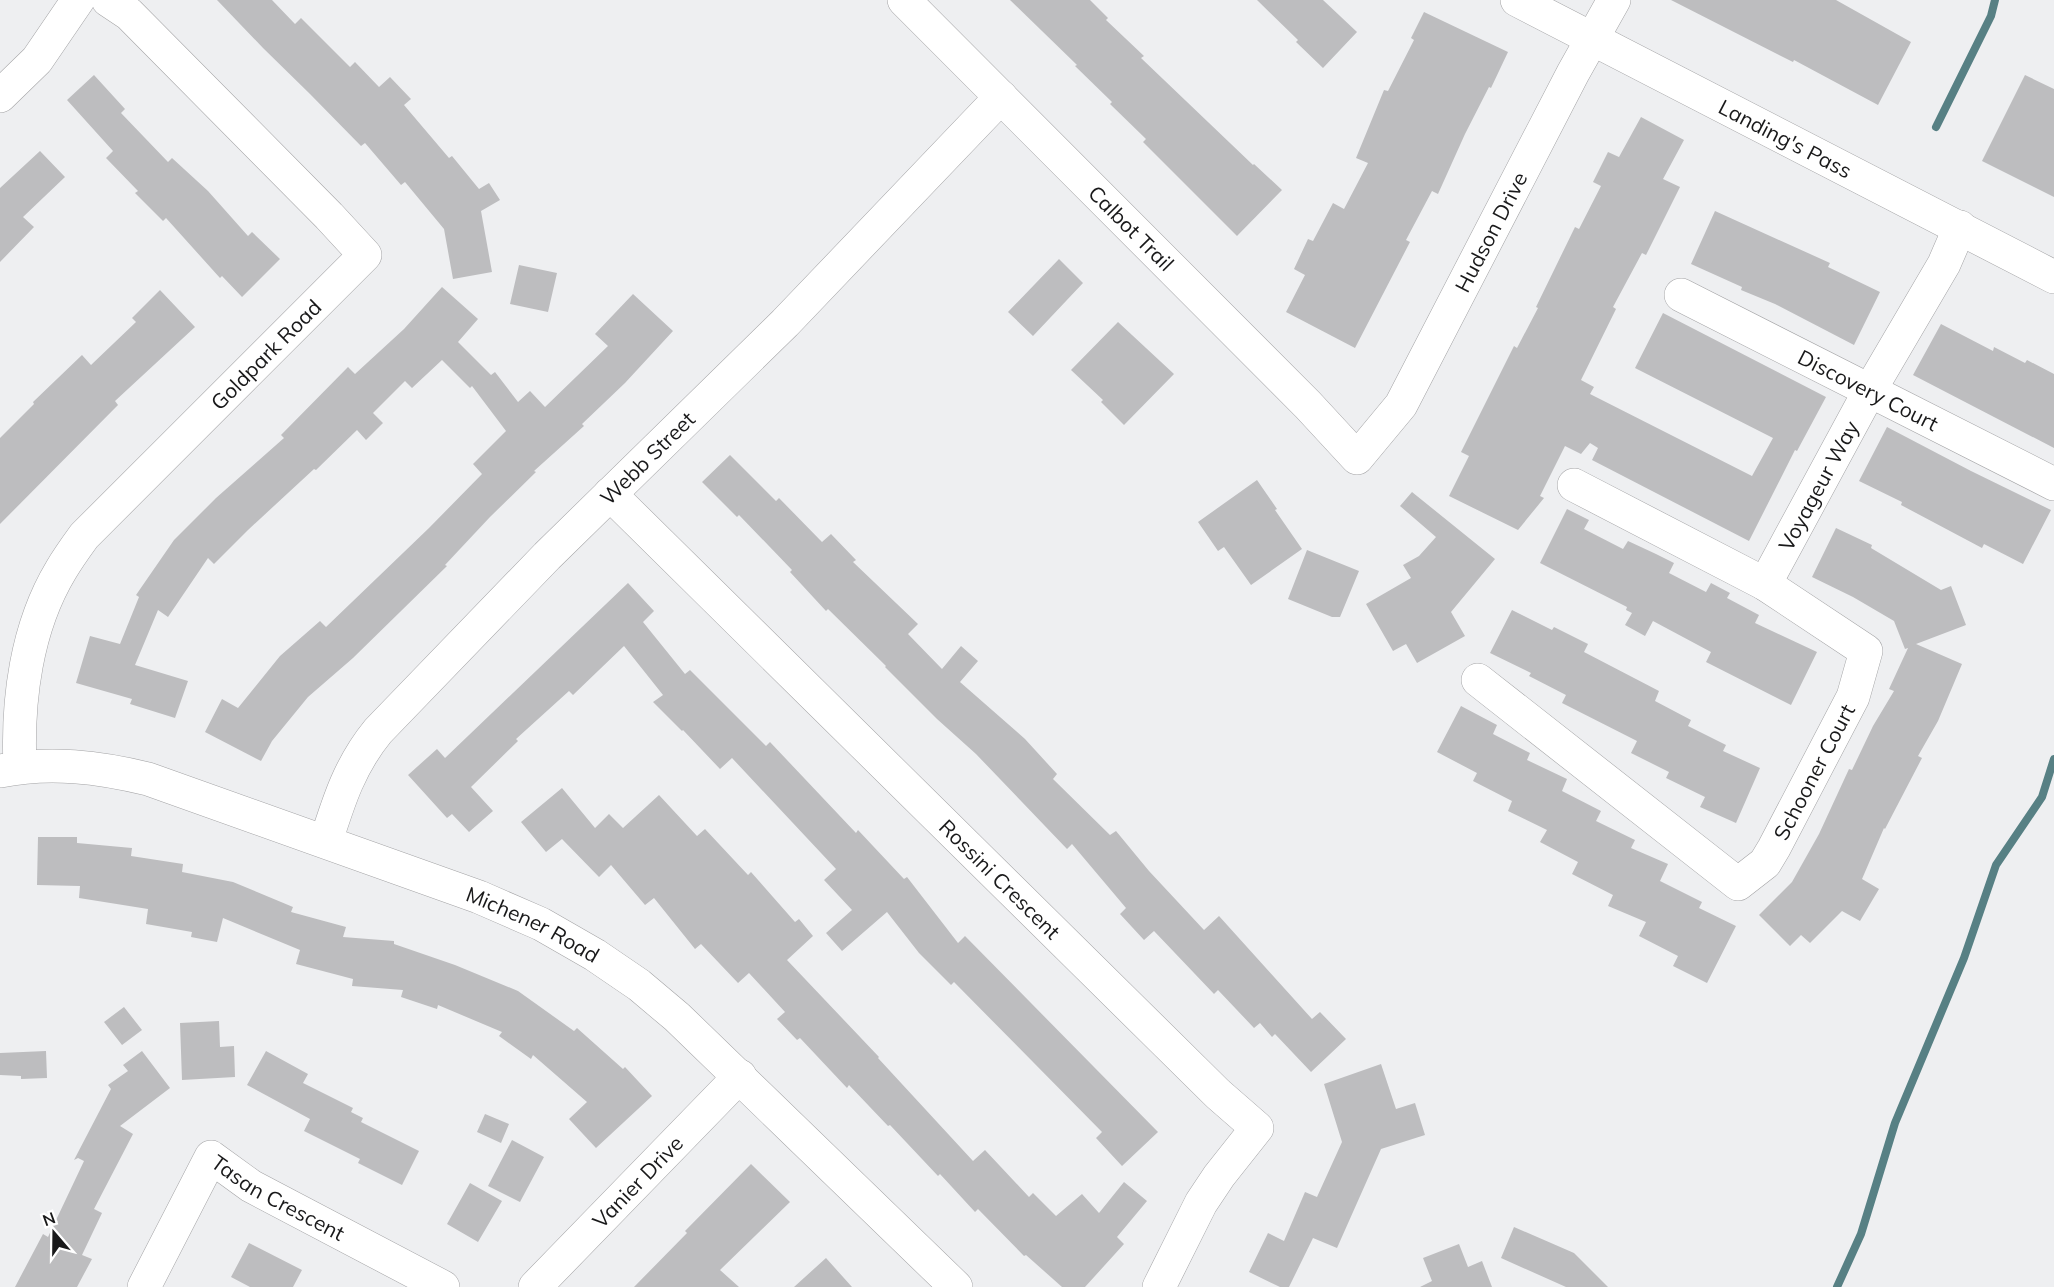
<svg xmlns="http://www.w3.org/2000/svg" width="2054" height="1287" viewBox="0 0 2054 1287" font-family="Mulish,sans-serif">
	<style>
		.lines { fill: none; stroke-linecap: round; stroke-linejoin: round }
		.stream { stroke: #578084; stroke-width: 8 }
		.building { fill: #bdbdbf }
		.minor-casing { stroke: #a3a3a5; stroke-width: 34 }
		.minor { stroke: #fff; stroke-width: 33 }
		.labels { text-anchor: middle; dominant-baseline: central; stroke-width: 5; stroke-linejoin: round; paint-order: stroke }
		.street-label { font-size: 21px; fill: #19191a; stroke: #fff }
	</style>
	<rect width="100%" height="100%" fill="#eeeff1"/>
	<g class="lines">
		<path class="stream" d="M1936,127L1991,16L1995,0
			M1837,1287L1861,1234L1895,1123L1964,958L1996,865L2042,797L2054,759"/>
	</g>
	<path class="building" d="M217,0H272L295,24L301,18L350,67L355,62L379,87L390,77L411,99L404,105L449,158L452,156L479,189L489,183L500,200L481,211L492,272L453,279L444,229L405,182L401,185L365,143L361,146L310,94L263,48Z
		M1010,0H1090L1108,18L1106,20L1144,56L1141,58L1253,165L1254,164L1282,190L1237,236L1143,142L1146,139L1110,104L1112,102L1075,66L1077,65Z
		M1257,0H1323L1357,32L1323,68L1296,42L1298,40Z
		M1671,0H1836L1911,42L1878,105L1794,60L1793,62Z
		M1424,12L1508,52L1491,88L1489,87L1465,134L1438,194L1432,191L1406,240L1410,242L1355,348L1286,312L1305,275L1294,269L1308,239L1313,241L1333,203L1344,209L1368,163L1356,158L1384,90L1388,91L1414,40L1411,38Z
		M94,75L125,109L121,113L168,162L172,158L208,191L248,236L252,232L280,259L242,297L222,276L220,278L166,218L163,221L135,193L138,191L106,158L113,151L67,100Z
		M2025,75L2054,89V197L1982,161Z
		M1641,117L1684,140L1663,179L1680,187L1646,255L1642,253L1613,307L1616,309L1581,380L1594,387L1590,394L1752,476L1773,438L1635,368L1663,313L1826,397L1797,451L1795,450L1749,541L1592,460L1598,448L1590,443L1581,454L1565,446L1540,496L1544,498L1518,530L1449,496L1469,456L1461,452L1514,346L1517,348L1538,308L1536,307L1575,227L1579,229L1601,186L1593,182L1608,152L1619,157Z
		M40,151L65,177L23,217L34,227L0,262V188Z
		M1715,211L1830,263L1828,267L1880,292L1854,345L1775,304L1741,290L1742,287L1691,264Z
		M1059,259L1083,283L1033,336L1008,312Z
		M519,265L557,273L548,312L510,304Z
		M442,287L478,319L458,342L491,375L495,372L518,402L530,391L545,407L608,346L595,334L633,294L673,331L625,383L582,424L584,426L534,471L536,472L490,517L445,565L447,566L353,658L308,697L272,741L261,761L205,732L222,699L238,708L280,656L320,621L326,627L429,528L482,474L473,464L506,431L472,386L470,388L442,360L412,388L405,381L373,413L383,423L366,440L357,430L316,470L314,469L248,530L214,564L208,558L168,617L158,610L135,665L188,681L175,718L130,704L132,699L76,683L90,636L120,644L139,597L136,595L174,540L216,498L284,438L281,435L348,367L355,374L404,329Z
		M160,290L195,327L115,401L118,405L0,524V438L34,404L33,402L82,355L91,365L136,322L132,318Z
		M1118,322L1174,374L1124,425L1101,402L1103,400L1071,370Z
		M1941,324L1993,351L1994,347L2025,363L2027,360L2054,374V448L1913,375Z
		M1887,427L1971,471L2051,510L2023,564L1984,544L1982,548L1901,505L1902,502L1859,481Z
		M730,455L776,501L779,498L822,542L831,534L856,560L853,562L918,624L908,634L942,669L961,646L978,661L960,682L1025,739L1057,774L1053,779L1110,835L1116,831L1149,871L1204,930L1219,916L1312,1019L1320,1012L1346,1039L1311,1072L1275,1034L1272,1037L1260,1023L1254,1028L1218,990L1214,994L1154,931L1144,940L1120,914L1126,908L1072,844L1067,849L976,754L937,719L885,667L886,666L828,609L826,611L790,572L792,570L739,515L737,517L702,482Z
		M1257,480L1277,509L1275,510L1302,549L1251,585L1224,547L1218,551L1198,522Z
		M1412,492L1495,559L1451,612L1465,636L1417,663L1406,644L1393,651L1366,604L1411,578L1403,565L1419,556L1436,537L1400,506Z
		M1567,509L1589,520L1584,529L1623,549L1628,541L1656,554L1674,563L1669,573L1706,592L1711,583L1730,593L1727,598L1759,615L1755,623L1817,652L1791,705L1706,662L1711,652L1653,621L1645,636L1625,625L1632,613L1626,610L1627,607L1540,563Z
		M1836,528L1872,545L1871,548L1941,590L1951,586L1966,625L1916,644L1962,664L1938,721L1918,756L1922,758L1885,829L1884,828L1862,879L1879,889L1860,921L1842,911L1810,943L1801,935L1790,946L1759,915L1792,882L1819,834L1849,769L1852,770L1873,726L1894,691L1889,689L1908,648L1905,649L1894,621L1853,597L1812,577Z
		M1307,550L1359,571L1340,617H1332L1288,599Z
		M628,583L654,611L643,622L685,674L690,670L766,746L770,742L856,833L858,830L904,879L907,877L958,943L965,936L1158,1132L1122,1166L1096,1138L1102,1132L954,982L951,985L919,953L887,912L842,951L826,933L852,910L824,880L836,869L732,758L720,769L683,730L682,731L653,702L663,695L624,646L573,695L569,691L516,739L518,741L471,787L493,811L469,832L452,814L447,818L408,775L437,749L445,758Z
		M1512,610L1552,630L1554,627L1588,644L1584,652L1659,691L1655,701L1691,720L1688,726L1726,745L1723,751L1760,768L1736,823L1700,807L1705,797L1666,778L1669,772L1631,753L1637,741L1562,703L1566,695L1529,676L1531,673L1490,653Z
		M1461,706L1497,725L1493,734L1530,753L1527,760L1567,779L1562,791L1601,811L1596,821L1635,840L1631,848L1668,864L1660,881L1702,902L1699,908L1736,926L1707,983L1673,966L1678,956L1639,936L1646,922L1608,906L1613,895L1572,874L1578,862L1540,842L1547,830L1508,811L1512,801L1473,781L1477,773L1437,752Z
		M562,788L595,828L609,814L623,828L659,795L697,836L705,829L748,875L751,872L795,922L799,919L813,936L787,960L879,1057L878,1058L973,1161L985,1150L1029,1197L1033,1193L1056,1216L1082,1194L1099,1213L1124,1182L1147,1201L1117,1237L1124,1244L1085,1287H1062L1026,1255L1024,1256L978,1209L975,1212L940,1174L938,1176L890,1125L888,1126L849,1085L847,1088L800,1038L797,1040L777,1019L785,1012L749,973L738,983L701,944L695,949L654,898L645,905L611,865L599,877L562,839L546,852L521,822Z
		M38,837H77V843L132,848L131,856L183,864L182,872L233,882L293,907L291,912L346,927L343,937L394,941V944L455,965L518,991L574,1031L577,1028L623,1069L625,1067L652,1096L596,1148L569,1119L587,1102L533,1055L531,1059L499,1036L502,1032L438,1005L437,1009L401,997L403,990L352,986L353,979L296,964L300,950L223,918L217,942L191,937L192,932L146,924L148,909L79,898L80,886L37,885Z
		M124,1007L142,1030L122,1045L104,1022Z
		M219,1021L220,1047L234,1046L235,1077L182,1080L180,1023Z
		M46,1051L47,1078L21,1079V1076L0,1075V1053Z
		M142,1051L170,1088L120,1126L133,1134L94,1209L102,1213L82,1255L92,1259L77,1287H15L43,1234L48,1237L84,1161L78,1158L74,1160L111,1089L108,1085L128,1071L123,1065Z
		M266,1051L308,1074L303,1083L353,1108L351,1112L363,1118L361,1122L419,1151L402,1185L358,1163L360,1159L304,1131L310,1119L247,1085Z
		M1381,1064L1396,1109L1415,1103L1425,1135L1381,1149L1337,1248L1313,1238L1289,1287H1280L1249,1272L1268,1233L1284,1241L1305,1192L1317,1197L1342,1142L1324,1084Z
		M485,1114L509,1124L501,1143L477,1132Z
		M512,1140L544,1157L520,1202L488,1186Z
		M751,1164L790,1202L720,1270L739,1287H634L687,1233L685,1231Z
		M470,1183L502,1201L478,1242L447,1224Z
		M1514,1227L1574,1253L1608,1287H1566L1501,1258Z
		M249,1243L302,1270L293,1287H250L231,1277Z
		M1459,1244L1468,1267L1482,1261L1492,1287H1420L1432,1281L1423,1258Z
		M826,1258L852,1287H794Z"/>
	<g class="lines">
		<defs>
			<g id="minor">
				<path id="s1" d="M904,0L1308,405L1357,458L1401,405L1573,73L1614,0"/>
				<path id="s2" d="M1517,0L2054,277"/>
				<path d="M0,96L37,60L78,0"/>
				<path id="s3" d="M1681,295L2054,484"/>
				<path id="s4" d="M610,494L1218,1094L1257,1128L1219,1176L1201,1203L1159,1287"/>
				<path id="s5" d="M1765,584L1870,390L1944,264L1960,227"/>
				<path id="s6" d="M1478,680L1738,884L1765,863L1774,848L1853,697L1866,651L1765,584L1574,485"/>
				<path id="s7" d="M20,767C17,701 26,628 61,570C68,558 76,547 84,536L365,255L329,216L129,14L108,0"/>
				<path id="s8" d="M0,771C50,761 99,767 148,779L479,897L541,924L595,955L639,985L677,1017L956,1287"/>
				<path id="s9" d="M326,841C339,800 350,765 378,731L547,556L785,323L1001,97"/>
				<path id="s10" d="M144,1287L211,1157L251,1186L443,1287"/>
				<path id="s11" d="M535,1287L740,1076"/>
			</g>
		</defs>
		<use href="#minor" class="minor-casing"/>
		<use href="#minor" class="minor"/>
	</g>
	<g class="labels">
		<g class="street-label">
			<text stroke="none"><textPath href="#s2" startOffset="302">Landing's Pass</textPath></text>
			<text stroke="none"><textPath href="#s1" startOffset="322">Calbot Trail</textPath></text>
			<text stroke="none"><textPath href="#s1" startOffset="908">Hudson Drive</textPath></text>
			<text stroke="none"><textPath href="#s7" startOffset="502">Goldpark Road</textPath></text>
			<text stroke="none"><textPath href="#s3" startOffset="210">Discovery Court</textPath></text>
			<text stroke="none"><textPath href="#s9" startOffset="506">Webb Street</textPath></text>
			<text stroke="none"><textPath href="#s5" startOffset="112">Voyageur Way</textPath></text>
			<text stroke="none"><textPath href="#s6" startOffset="468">Schooner Court</textPath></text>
			<text stroke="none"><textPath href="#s4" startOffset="548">Rossini Crescent</textPath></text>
			<text stroke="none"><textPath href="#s8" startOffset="561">Michener Road</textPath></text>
			<text stroke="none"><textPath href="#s11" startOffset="147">Vanier Drive</textPath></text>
			<text stroke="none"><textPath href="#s10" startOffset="225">Tasan Crescent</textPath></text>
		</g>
	</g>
	<g transform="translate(54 1233) rotate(340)" stroke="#ffffff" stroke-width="4.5" paint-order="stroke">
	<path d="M0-4.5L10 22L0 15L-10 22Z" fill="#19191a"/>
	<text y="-9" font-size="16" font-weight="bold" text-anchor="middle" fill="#19191a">N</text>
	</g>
</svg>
